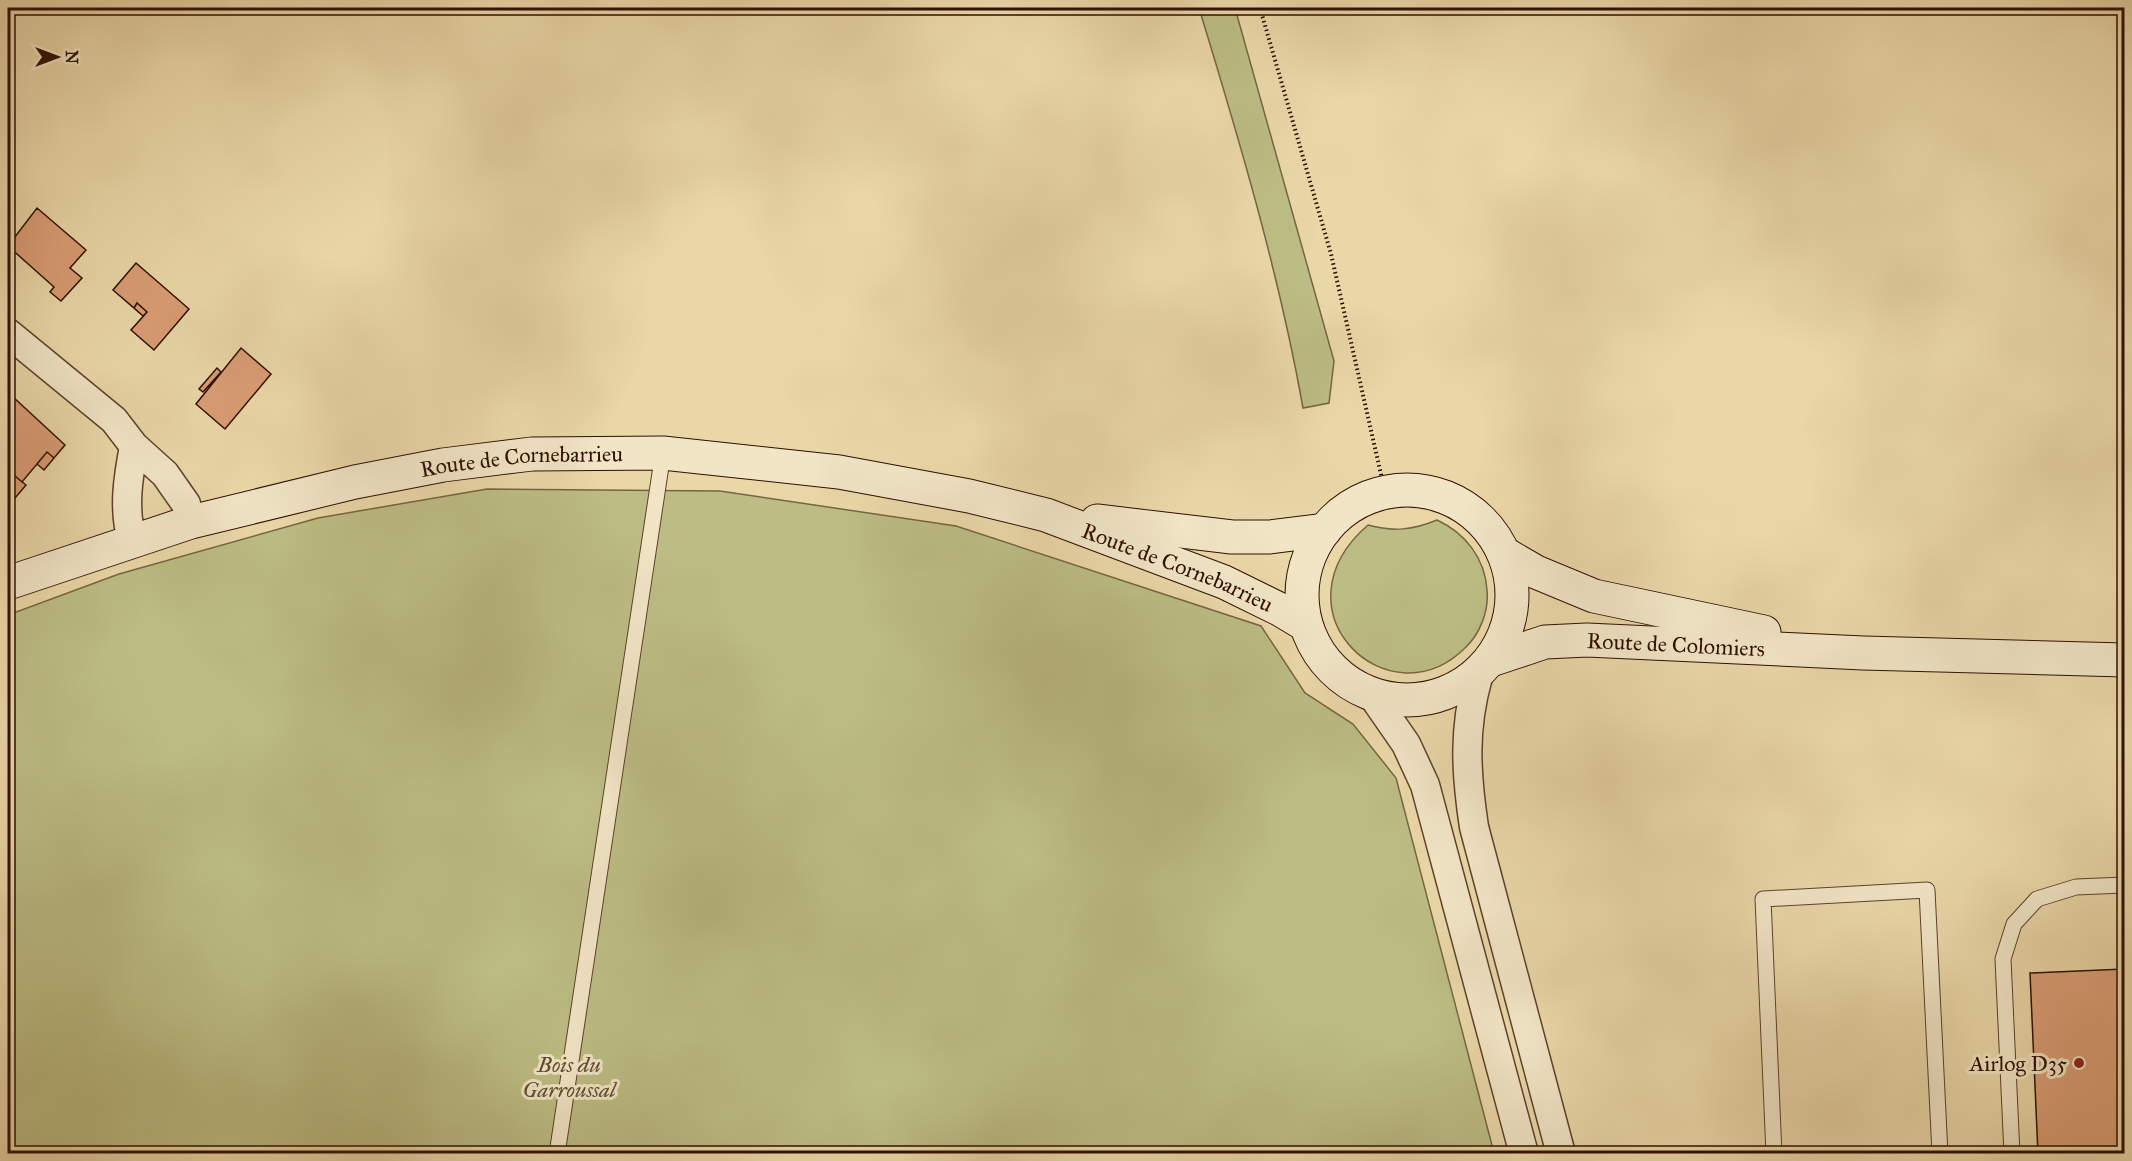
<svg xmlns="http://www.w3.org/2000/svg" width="2132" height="1161" viewBox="0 0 2132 1161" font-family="'IM FELL Great Primer',serif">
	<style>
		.green { fill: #bcbd84; stroke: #756642; stroke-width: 1.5 }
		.building { fill: #da9d75; stroke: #2e0f00; stroke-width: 1.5 }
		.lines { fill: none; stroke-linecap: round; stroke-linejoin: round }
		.service-casing { stroke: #5d412a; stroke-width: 17 }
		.minor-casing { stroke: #5d412a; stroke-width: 31 }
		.secondary-casing { stroke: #2e0f00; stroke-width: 35 }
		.path { stroke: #2e0f00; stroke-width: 4; stroke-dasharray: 1.5 3; stroke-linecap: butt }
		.service { stroke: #f1e5c6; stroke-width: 15 }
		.minor { stroke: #f1e5c6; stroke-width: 28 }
		.secondary { stroke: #f1e5c6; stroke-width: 33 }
		.poi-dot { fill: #8f2418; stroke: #f1e5c6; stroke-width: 2 }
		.labels { text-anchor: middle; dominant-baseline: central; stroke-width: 6; stroke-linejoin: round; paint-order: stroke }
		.street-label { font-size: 22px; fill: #2e0f00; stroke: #f1e5c6 }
		.poi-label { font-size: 22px; fill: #2e0f00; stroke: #f1e5c6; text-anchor: end }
		.park-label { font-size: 22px; font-style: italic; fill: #604c2e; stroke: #f1e5c6 }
	</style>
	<rect width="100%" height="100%" fill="#ead7a8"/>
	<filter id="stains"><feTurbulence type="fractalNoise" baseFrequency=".00333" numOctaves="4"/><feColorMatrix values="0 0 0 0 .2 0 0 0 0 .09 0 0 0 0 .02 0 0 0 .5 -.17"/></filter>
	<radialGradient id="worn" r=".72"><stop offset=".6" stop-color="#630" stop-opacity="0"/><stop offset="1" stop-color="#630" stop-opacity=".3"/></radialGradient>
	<path class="green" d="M1199,8H1235L1334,361L1329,403L1303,408C1279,273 1239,139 1199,8Z
		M487,489L720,491L956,526L1261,626L1305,693L1353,724L1396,778L1494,1153L8,1154V615L119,574L318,518Z
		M1437,520C1465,533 1485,558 1487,590C1489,611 1480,634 1465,648C1388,724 1270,610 1368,525C1393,532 1413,530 1437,520Z"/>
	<path class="building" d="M37,208L86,250L70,268L82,278L61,301L50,292L54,287L8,246Z
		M136,263L189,309L154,350L131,330L147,312L137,303L134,308L113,290Z
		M137,303L147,312L143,316L134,308Z
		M241,348L271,374L225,429L196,404Z
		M217,368L221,372L203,392L199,389Z
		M12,396L65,445L54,458L47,452L22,482L15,476L8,484V435L12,430L8,426V401Z
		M47,452L54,458L44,470L37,464Z
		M15,476L26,485L10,504L8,484Z
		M2124,969V1154H2038L2030,973Z"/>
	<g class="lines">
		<defs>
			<path id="service" d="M557,1154L663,453
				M1774,1154L1763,899L1927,890L1940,1154
				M2012,1154L2003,959L2014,924L2037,899L2076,887L2124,885"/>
			<path id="minor" d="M8,333L114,420L134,446L165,474L186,504L191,522
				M132,540C123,509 128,478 134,446
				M1478,677C1463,729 1466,774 1474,827L1561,1154
				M1372,695L1406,744L1425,785L1524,1154"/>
			<g id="secondary">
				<circle cx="1407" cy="595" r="105"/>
				<path d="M1097,521L1232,537H1270L1325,530"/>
				<path d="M1505,554L1536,572L1594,596L1764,632"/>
				<path id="s1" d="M8,583L191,522L355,482L443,465L532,454L663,453L839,472L969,496L1046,515L1224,582L1281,610L1306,625"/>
				<path id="s2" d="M1491,660L1545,642L1587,640L1863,653L2124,660"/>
			</g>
		</defs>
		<use href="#service" class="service-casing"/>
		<use href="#minor" class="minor-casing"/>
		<use href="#secondary" class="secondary-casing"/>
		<path class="path" d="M1260,8L1331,254L1385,492"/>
		<use href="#service" class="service"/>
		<use href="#minor" class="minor"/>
		<use href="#secondary" class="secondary"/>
	</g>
	<circle class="poi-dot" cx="2079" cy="1063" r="6"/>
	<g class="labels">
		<g class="street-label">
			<text stroke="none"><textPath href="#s1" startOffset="530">Route de Cornebarrieu</textPath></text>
			<text stroke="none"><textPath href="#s1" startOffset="1202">Route de Cornebarrieu</textPath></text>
			<text stroke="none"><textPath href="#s2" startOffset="188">Route de Colomiers</textPath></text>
		</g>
		<g class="poi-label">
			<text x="2067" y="1063">Airlog D35</text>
		</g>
		<g class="park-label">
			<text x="569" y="1064">Bois du<tspan x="569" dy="25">Garroussal</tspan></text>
		</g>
	</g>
	<rect width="2132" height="1161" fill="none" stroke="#ead7a8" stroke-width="30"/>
	<rect x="9" y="9" width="2114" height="1143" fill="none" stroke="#2e0f00" stroke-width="3"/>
	<rect x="15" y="15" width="2102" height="1131" fill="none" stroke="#2e0f00" stroke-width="1.5"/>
	<g transform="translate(57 57) rotate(90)" stroke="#f1e5c6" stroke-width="4.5" paint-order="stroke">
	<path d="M0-4.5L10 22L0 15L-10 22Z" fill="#2e0f00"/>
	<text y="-9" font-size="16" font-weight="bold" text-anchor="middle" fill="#2e0f00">N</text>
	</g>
	<rect width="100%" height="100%" filter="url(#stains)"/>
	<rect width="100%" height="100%" fill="url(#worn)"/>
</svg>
